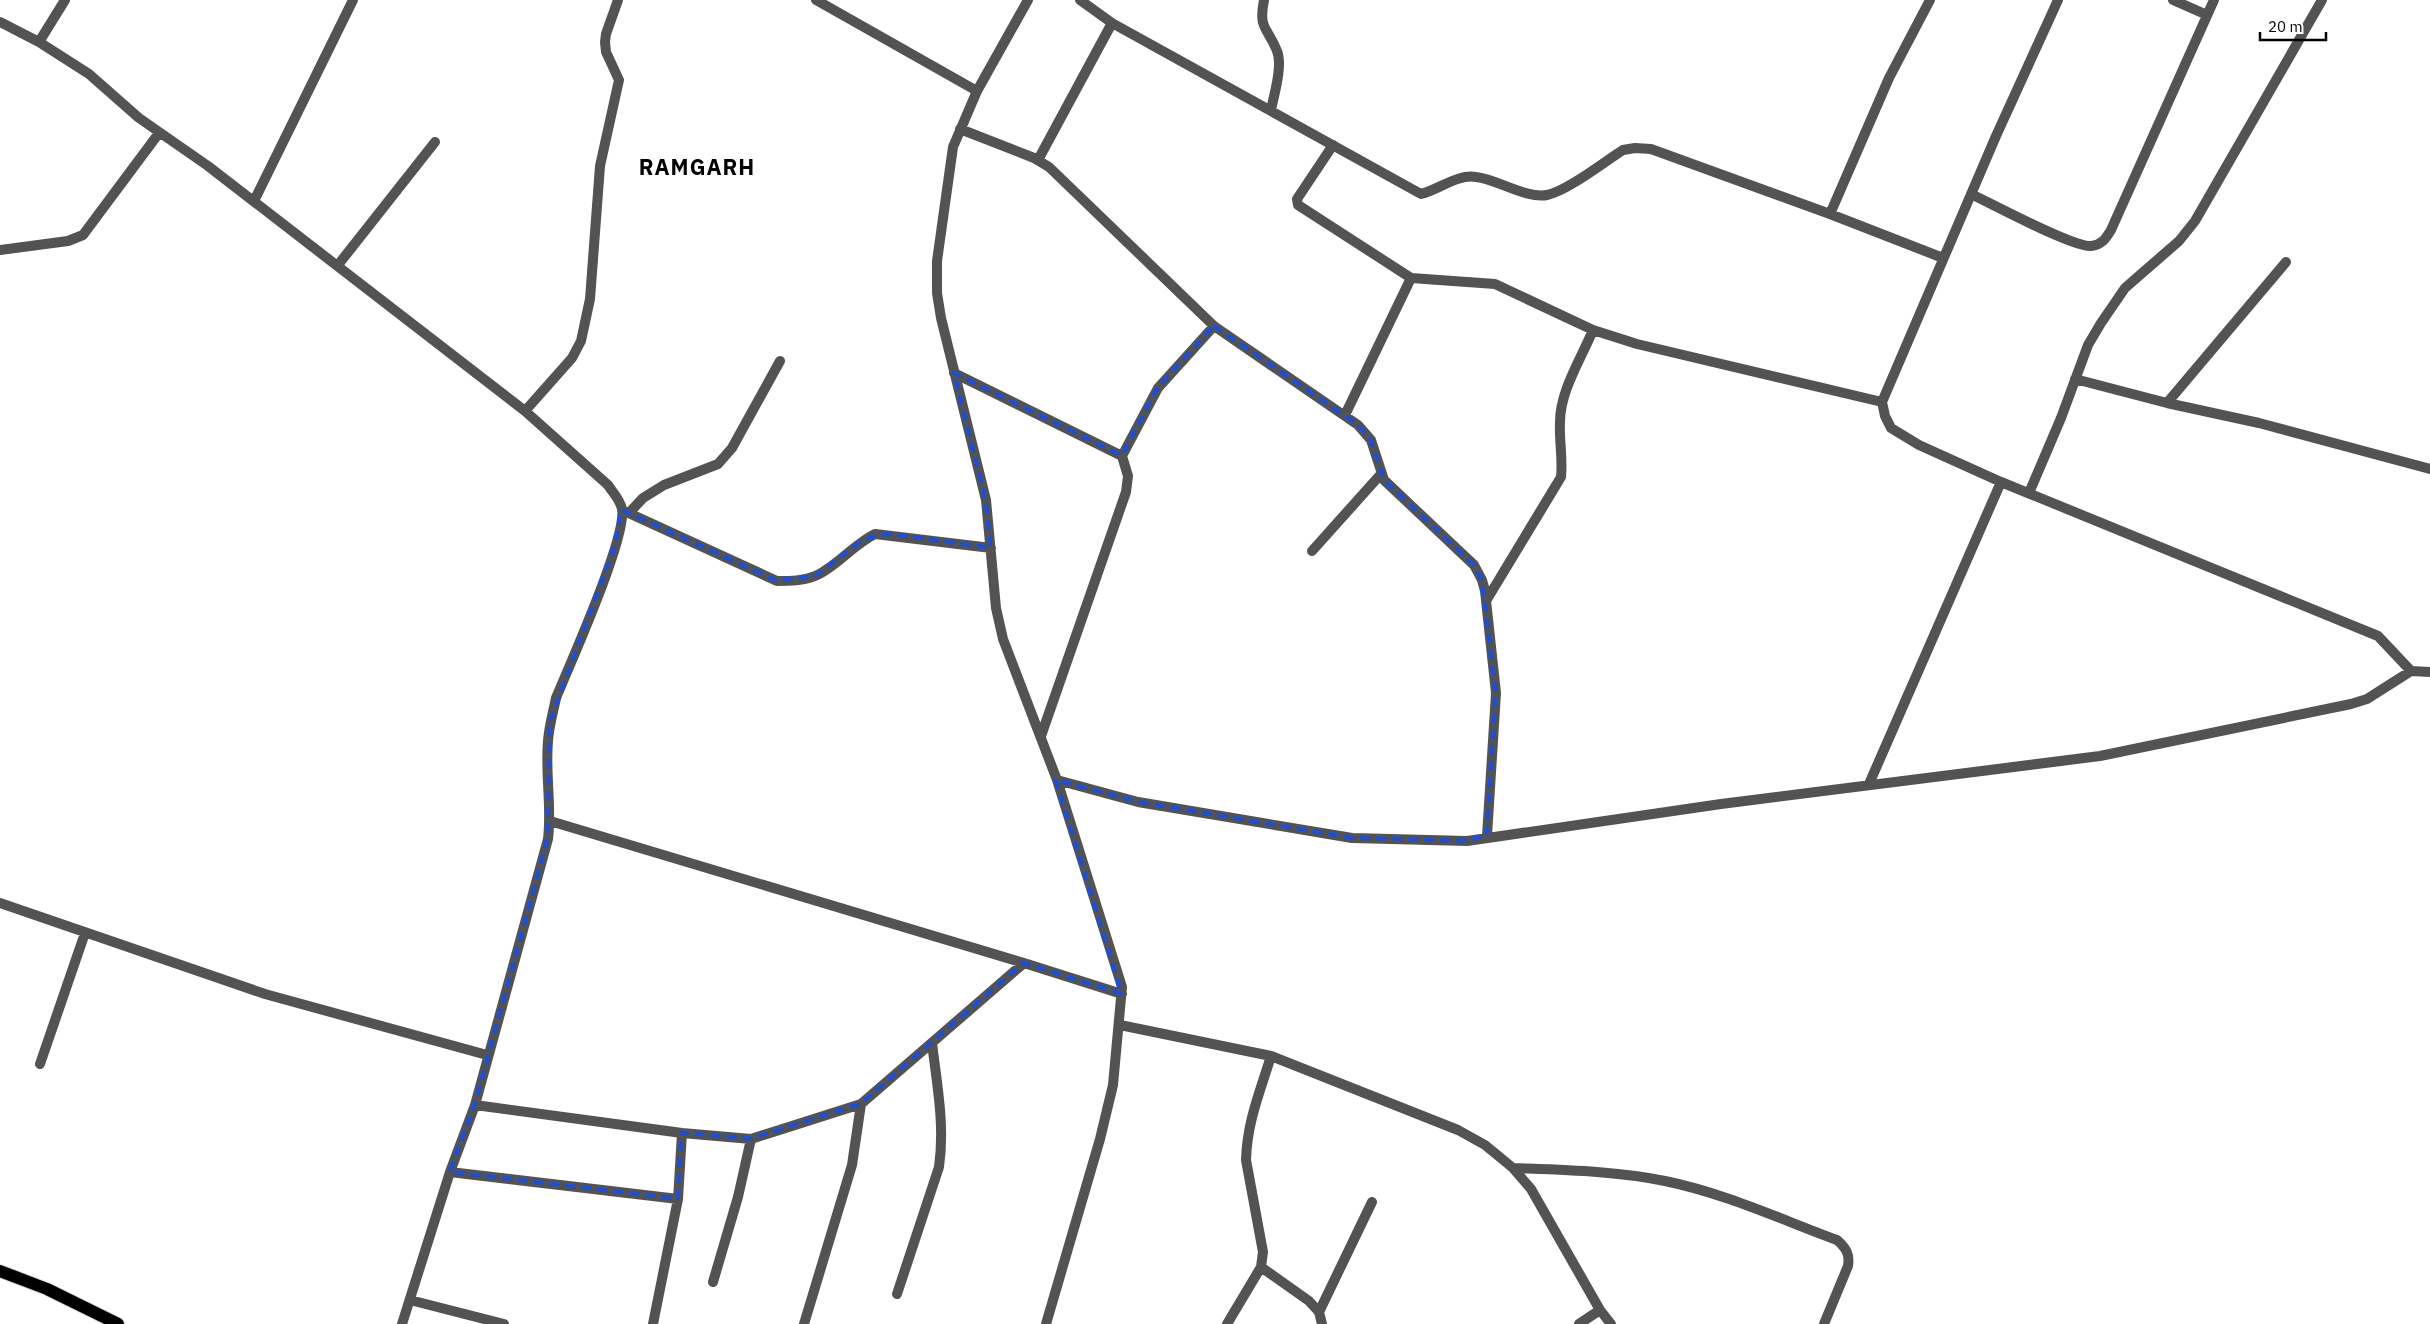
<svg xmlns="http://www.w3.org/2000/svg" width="2430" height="1324" viewBox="0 0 2430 1324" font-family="'IBM Plex Sans',sans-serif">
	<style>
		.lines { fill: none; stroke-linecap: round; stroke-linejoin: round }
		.primary-casing { stroke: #dbdbdb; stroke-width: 14 }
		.street { stroke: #535353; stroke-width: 10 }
		.primary { stroke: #000; stroke-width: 12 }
		.marked { fill: none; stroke: #1d4ed8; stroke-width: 4; stroke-dasharray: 10 6; stroke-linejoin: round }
		.labels { text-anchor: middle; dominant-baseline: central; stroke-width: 4; stroke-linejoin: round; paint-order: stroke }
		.district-label { font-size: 22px; font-weight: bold; letter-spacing: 1px; fill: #000; stroke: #fff }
	</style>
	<rect width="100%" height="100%" fill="#fff"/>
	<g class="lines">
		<defs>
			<path id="primary" d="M0,1271L47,1289L118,1324"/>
		</defs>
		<use href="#primary" class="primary-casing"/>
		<path class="street" d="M816,0L977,91
			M1028,0L977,91L953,147L937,261V293L941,318L986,500L996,608L1003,639L1057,780L1122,987L1113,1085L1100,1139L1046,1324
			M1080,0L1112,23L1421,194C1440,189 1457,174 1476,177C1497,179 1526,199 1547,195C1567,191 1604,162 1623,150L1635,148L1651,149L1830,214L1943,258
			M1264,0C1258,30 1268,27 1277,51C1283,65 1274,95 1271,110
			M2058,0L1996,136L1882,402L1885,416L1891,428L1919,445L2001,482L2378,636L2411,671
			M2173,0L2207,15
			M0,22L39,42L89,74L139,118L208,166L525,411L608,485C613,493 620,499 622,509C627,537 570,664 556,698C553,713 549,726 548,741C545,774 552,807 548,839L475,1105L450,1172L402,1324
			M39,42L65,0
			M960,129L1034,158L1049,167L1214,326L1358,425L1371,440L1384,480L1474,565L1482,580L1485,591L1496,693L1487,836
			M1333,145L1297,199L1298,205L1411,278L1495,284L1593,330L1637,344L1882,402
			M1038,160L1112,23
			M1971,194C1992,204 2074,248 2091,246C2102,245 2106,238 2111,230L2214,0
			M254,201L353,0
			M1830,214L1889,78L1930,0
			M0,250L68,241L83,235L159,133
			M338,265L435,142
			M954,373L1122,456L1128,476L1126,492L1041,736
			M2075,379L2167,403L2259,423L2430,469
			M2167,403L2286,262
			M525,411L572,358L581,341L590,299L600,166L619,80L606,52L605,42L606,34L618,0
			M1345,415L1411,278
			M1122,456L1158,388L1214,326
			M2029,493L2061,418L2088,345L2101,323L2125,288L2179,241L2195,221L2322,0
			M622,510L777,581C790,581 803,581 815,576C835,568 854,544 875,534L991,548
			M629,513L643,498L664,485L718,464L732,448L780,361
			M1312,551L1381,474
			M1486,601L1561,477C1563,458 1559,441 1560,422C1560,391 1581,359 1593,330
			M1057,780L1138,802L1352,838L1467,841L1721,804L2100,756L2351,704L2367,699L2411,671L2430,672
			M1869,784L2001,482
			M550,821L1024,963L1122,994
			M0,903L265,994L487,1055
			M1120,1025L1271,1056L1458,1130L1485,1145L1513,1168L1531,1189L1600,1310L1611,1324
			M40,1064L85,933
			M475,1105L682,1133L751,1139L861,1104L1024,963
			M1513,1168C1564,1170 1615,1171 1665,1181C1724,1193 1780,1219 1837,1240C1846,1248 1850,1254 1848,1266L1824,1324
			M450,1172L678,1199
			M1261,1267L1309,1301L1319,1312L1322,1324
			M713,1282L738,1197L751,1139
			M897,1294L939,1167C945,1125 937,1085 932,1043
			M410,1300L504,1324
			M1319,1312L1372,1202
			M653,1324L678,1199L682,1133
			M804,1324L852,1165L861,1104
			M1227,1324L1261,1267L1263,1252L1246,1160C1247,1122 1260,1092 1271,1056
			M1579,1324L1600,1310"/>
		<use href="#primary" class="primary"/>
	</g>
	<path class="marked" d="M1214,326L1358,425L1371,440L1384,480L1474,565L1482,580L1496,693L1487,836L1467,841L1352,838L1138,802L1056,780L1122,994L1024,963L861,1104L751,1139L682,1133L678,1199L450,1172L475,1105L548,839L550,722L615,547L622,510L777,581L816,576L865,539L889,534L991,548L986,500L954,373L1122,456L1158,388Z"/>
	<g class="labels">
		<g class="district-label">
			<text x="697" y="166">RAMGARH</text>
		</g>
	</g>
	<path d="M2260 32v8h66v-8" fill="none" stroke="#000000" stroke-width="2.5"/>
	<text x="2268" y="32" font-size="15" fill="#000000" stroke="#ffffff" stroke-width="4" paint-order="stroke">20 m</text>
</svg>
